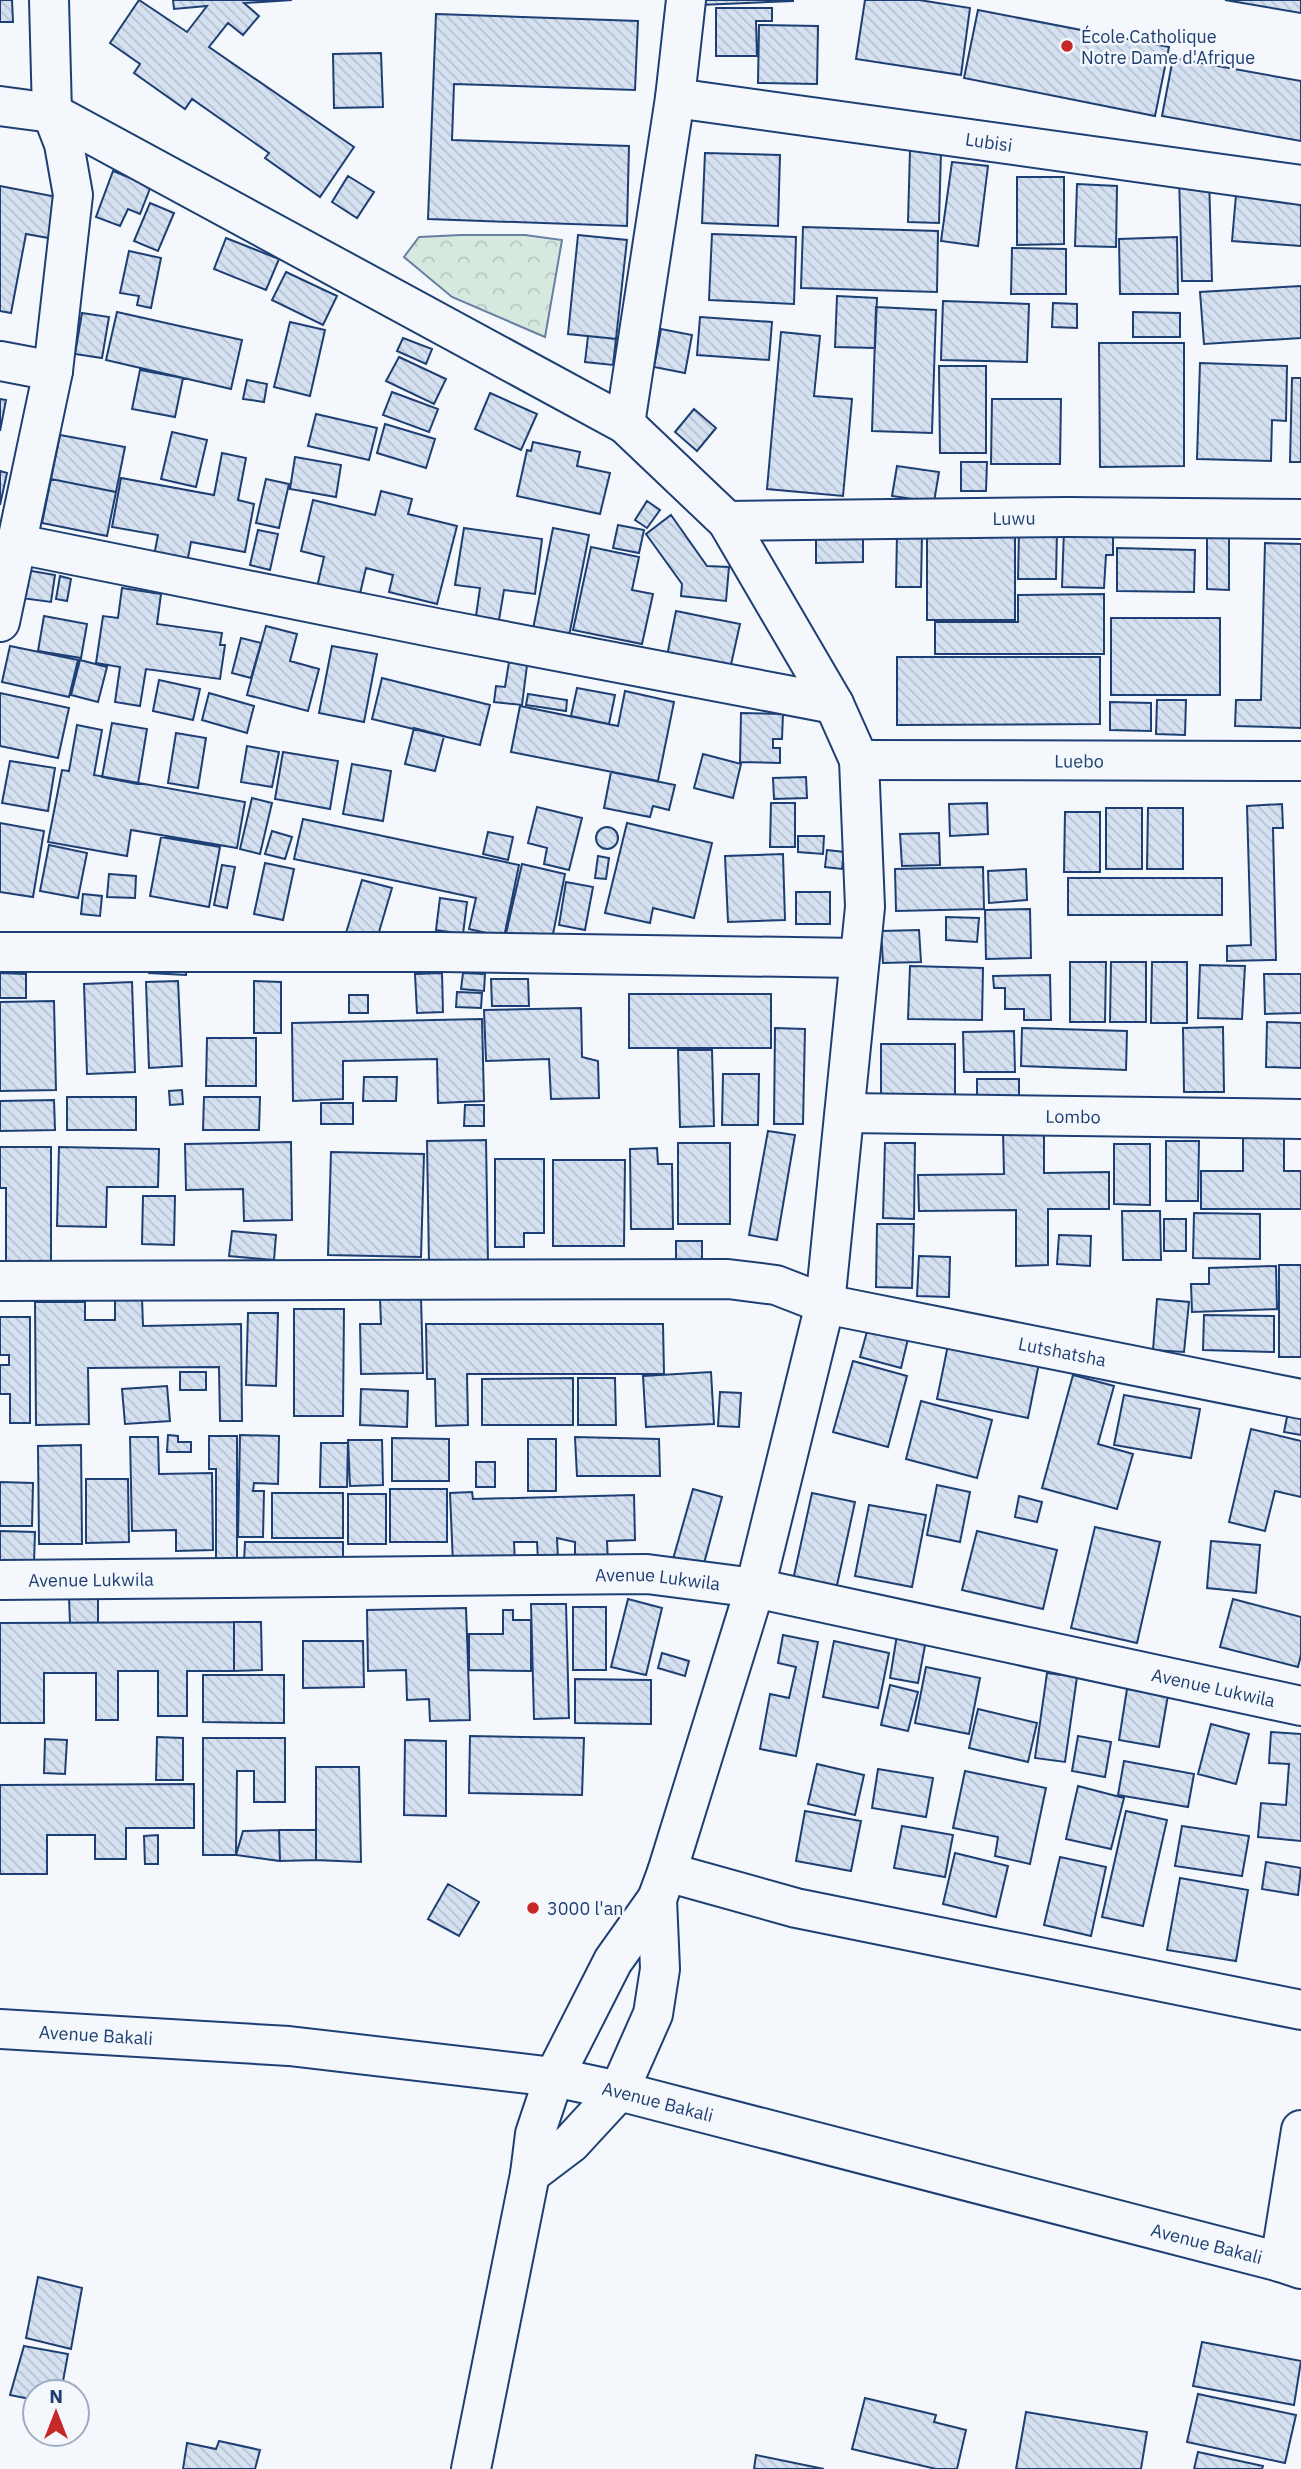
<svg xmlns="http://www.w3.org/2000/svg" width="1301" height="2469" viewBox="0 0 1301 2469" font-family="'IBM Plex Sans',sans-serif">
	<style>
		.forest { fill: url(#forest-crowns); stroke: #687fa3; stroke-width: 2 }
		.building { fill: url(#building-back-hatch); stroke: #1d3f73; stroke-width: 2 }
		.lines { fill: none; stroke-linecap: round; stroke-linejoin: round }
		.minor-casing { stroke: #1d3f73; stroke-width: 42 }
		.minor { stroke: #f4f7fb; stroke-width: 38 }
		.poi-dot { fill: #c62828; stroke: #f4f7fb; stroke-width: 2.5 }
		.labels { text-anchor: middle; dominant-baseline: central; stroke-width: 5; stroke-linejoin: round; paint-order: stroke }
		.poi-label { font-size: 18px; fill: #1d3f73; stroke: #f4f7fb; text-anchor: start }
		.street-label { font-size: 18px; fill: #1d3f73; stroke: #f4f7fb }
	</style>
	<defs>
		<pattern id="forest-crowns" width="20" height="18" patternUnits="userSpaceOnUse" patternTransform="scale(1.75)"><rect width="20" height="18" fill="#d7e8df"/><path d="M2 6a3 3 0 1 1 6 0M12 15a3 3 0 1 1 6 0" fill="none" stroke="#b8c8c3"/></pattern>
		<pattern id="building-back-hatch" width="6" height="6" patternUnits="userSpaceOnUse" patternTransform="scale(1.75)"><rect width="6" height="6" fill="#d5e0f0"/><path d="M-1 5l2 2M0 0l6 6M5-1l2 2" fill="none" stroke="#b6c1d1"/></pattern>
	</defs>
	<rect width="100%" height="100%" fill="#f4f7fb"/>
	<path class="forest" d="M461,235H525L562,240L545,337L452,297L404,257L419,237Z"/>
	<path class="building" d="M0,0H12L13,22H0Z
		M139,0L187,32L207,6L174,9L173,0H292L244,3L259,16L243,35L228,23L209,47L354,147L320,197L265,158L269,153L192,99L185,109L134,73L140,64L110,43Z
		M699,0H793V1L700,5Z
		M865,0H919L970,8L961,75L856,59Z
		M1225,0H1301V13Z
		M716,8H772V21H756L757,56H716Z
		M978,10L1169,47L1155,116L964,78Z
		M436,14L638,21L635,90L454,84L452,140L629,146L627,226L428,219Z
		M759,25L818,26L817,84L758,83Z
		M381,53L383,107L334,108L333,54Z
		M1173,58L1301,81V141L1162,116Z
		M910,150L941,151L939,223L908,222Z
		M705,153L780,155L778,226L702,223Z
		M952,162L988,166L978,246L941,241Z
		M113,171L151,186L140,214L128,209L120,226L96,217Z
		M348,176L374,192L357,218L332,202Z
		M1017,177H1064V244L1017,245Z
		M1179,177H1209L1212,281H1182Z
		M1077,184L1117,186L1116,247L1075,246Z
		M0,186L62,198L54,239L26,234L11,313L0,311Z
		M1236,195L1301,199V246L1232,241Z
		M150,203L174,213L158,251L134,241Z
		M803,227L938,231L937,292L801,288Z
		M712,234L796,237L794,304L709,300Z
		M578,235L627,240L616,339L568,334Z
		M1177,237L1178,294H1120L1119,239Z
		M226,238L279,259L266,290L214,269Z
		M1012,248L1066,249V294H1011Z
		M129,251L161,258L151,308L137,305L139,296L120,293Z
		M286,272L337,296L323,325L272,300Z
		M1301,286V338L1204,344L1200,292Z
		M837,296L877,298L875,348L835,347Z
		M943,301L1029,304L1027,362L941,360Z
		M1053,303L1077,304V328L1052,327Z
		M876,307L936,310L932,433L872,431Z
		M117,312L242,340L231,389L106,360Z
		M1133,312L1180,313V337H1133Z
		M82,313L109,317L102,358L75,354Z
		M700,317L772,322L769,360L697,355Z
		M290,322L325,330L310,396L274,387Z
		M661,329L692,335L685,373L654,367Z
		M781,332L820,336L814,396L852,399L843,496L767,489Z
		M588,336L616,339L613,365L585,362Z
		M403,338L432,349L426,364L397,351Z
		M1099,343H1184V466L1100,467Z
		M399,357L446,379L434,404L386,381Z
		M1200,363L1287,366L1286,421L1272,420L1271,461L1197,459Z
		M939,366H986V453H940Z
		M140,370L183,378L175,417L132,409Z
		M1292,378H1301V462H1290Z
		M247,380L267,384L264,402L243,399Z
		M392,392L438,409L429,432L383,415Z
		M490,393L537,414L521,450L475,429Z
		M0,399L6,400L0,431Z
		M992,399H1061L1060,464H991Z
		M694,409L716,428L697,451L675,432Z
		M316,414L377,428L369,460L308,446Z
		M385,424L435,439L426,468L377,453Z
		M172,432L207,440L196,487L161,479Z
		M60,435L125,447L116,492L51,479Z
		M533,442L580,452L577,466L610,473L600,514L517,496L527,450L531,451Z
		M222,453L246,458L238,500L254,504L245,552L191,542L187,563L154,556L158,535L112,527L121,478L214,495Z
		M295,457L341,465L336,497L290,489Z
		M961,462H987L986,491H961Z
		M897,466L939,472L934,502L892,496Z
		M0,471L7,473L0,505Z
		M51,479L116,492L107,536L42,523Z
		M266,479L289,484L279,528L256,523Z
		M381,491L412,499L408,514L457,526L437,604L389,592L393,575L366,568L359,598L317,587L324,557L301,551L313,500L375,515Z
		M647,501L660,510L647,528L635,520Z
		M671,515L707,566L729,567L726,601L681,596L682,584L646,534Z
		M618,525L644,530L639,553L613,548Z
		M464,528L542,539L535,594L504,590L498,626L475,623L480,588L455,585Z
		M553,528L589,535L569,636L533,629Z
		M1064,529L1113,530V555H1106L1104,588L1062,587Z
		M1207,529H1229V590L1207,589Z
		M258,530L278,534L270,570L250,565Z
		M927,530H1015V620H927Z
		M1019,530H1057L1056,579H1018Z
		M863,532V562L816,563V533Z
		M897,534H922L921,587H896Z
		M1265,543L1301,544V728L1235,726L1236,700H1261Z
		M591,547L639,557L632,590L653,594L642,644L573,630Z
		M1117,548L1195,550L1194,592L1117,591Z
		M26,570L55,575L51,602L21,598Z
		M60,576L71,579L67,601L56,599Z
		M122,588L161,594L157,624L222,633L220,645H225L220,679L146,669L140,706L115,702L120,667L96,663L103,616L118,618Z
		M1104,594V654H935V622H1018V595Z
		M676,611L740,624L730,669L667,656Z
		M44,616L87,624L81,658L38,651Z
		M1111,618H1220V695H1111Z
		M266,626L297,634L290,661L319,669L308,711L247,695Z
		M241,638L261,643L251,678L232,673Z
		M10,646L78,660L69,697L2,682Z
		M332,646L377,654L364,722L319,713Z
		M897,657H1100V724L897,725Z
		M80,660L107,667L98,702L71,695Z
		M509,662L527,665L522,705L494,702L496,686L505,687Z
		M382,678L490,705L480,745L372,719Z
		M159,680L200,689L193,720L153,711Z
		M577,688L615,695L609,724L571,716Z
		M625,691L674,702L658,781L511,752L520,706L618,726Z
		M0,693L69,708L58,758L0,746Z
		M209,693L254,706L247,733L202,720Z
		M528,694L567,700L566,711L526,705Z
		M1157,700H1186L1185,735L1156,734Z
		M1110,702L1151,703V731L1110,730Z
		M741,713L783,714L782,739H773V748H780V763L740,762Z
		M112,723L147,729L138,784L102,777Z
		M77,725L102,730L94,775L245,802L237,848L131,830L127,856L48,842L62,770L69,771Z
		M414,728L444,736L435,771L405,764Z
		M176,733L206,738L198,788L168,783Z
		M247,746L279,752L272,787L241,782Z
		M283,752L338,761L330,809L275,799Z
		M703,754L741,764L733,798L694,788Z
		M10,761L55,768L48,811L2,803Z
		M352,764L391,771L383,821L343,814Z
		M611,772L675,785L669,810L653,806L650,817L604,808Z
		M806,777L807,798L774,799L773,778Z
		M252,798L272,803L260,854L240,849Z
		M771,803H795V847H770Z
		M987,803L988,834L950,836L949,804Z
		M1282,804L1283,828H1273L1276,960L1227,961V946L1251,945L1247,806Z
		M537,807L582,818L569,870L544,864L547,848L528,843Z
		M1106,808H1142V869H1106Z
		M1148,808H1183V869H1147Z
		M1065,812H1100V872H1064Z
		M303,819L519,865L504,937L469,929L476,898L294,859Z
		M0,823L44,831L33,897L0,892Z
		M627,823L712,843L694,918L653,908L650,923L605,913Z
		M596 838a11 11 0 1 1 22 0a11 11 0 1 1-22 0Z
		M272,831L292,837L285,859L265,854Z
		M488,832L513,837L508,860L483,854Z
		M939,833L940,865L902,866L900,834Z
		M798,836H824L823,854L798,852Z
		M161,837L220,847L209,907L150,896Z
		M49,845L87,853L78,898L40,891Z
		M827,850L844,852L842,869L825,867Z
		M783,854L785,920L728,922L725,856Z
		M598,856L609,858L606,879L595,878Z
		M265,863L294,869L283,920L254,914Z
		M522,864L565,874L551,944L504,942Z
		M222,865L235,867L227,908L214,905Z
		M983,867L984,909L896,911L895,869Z
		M1026,869L1027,900L989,903L988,871Z
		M109,874L136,876L135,898L107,897Z
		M1068,878H1222V915H1068Z
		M362,880L392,888L376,942L346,933Z
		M566,882L593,887L585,930L559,925Z
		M796,892H830V924H796Z
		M83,894L102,896L100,916L81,914Z
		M440,898L467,902L463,934L436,930Z
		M1030,909L1031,958L986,959L985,910Z
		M946,917L979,918L977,942L946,940Z
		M919,930L921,962L883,963L881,931Z
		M150,957L187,960L186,975L149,973Z
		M1070,962H1106L1105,1022H1070Z
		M1111,962H1146V1022H1110Z
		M1152,962H1187V1023H1151Z
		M1200,965L1245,966L1242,1019L1198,1018Z
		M910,966L983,968L982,1020L908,1019Z
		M0,973L26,974V998H0Z
		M442,973L443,1012L417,1013L415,974Z
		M463,973L485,974L484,991L461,989Z
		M1264,974H1301V1013L1265,1014Z
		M1050,975L1051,1020H1024V1009H1005V988H994L993,976Z
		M491,979H528L529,1006H492Z
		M178,981L182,1066L149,1068L146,982Z
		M254,981L281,982V1033H254Z
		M132,982L135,1072L87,1074L84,984Z
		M457,992L482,993L481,1008L456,1007Z
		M629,994H771V1048H629Z
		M349,995H368V1013H349Z
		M54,1001L56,1090L0,1091V1002Z
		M581,1008L582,1057L598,1061L599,1098L551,1099L549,1059L486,1061L484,1010Z
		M482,1019L484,1101L438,1103L437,1059L343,1061V1099L293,1101L292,1023Z
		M1267,1022L1301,1023V1068L1266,1067Z
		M1223,1027L1224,1092H1184L1183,1028Z
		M775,1028L805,1029L803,1124H774Z
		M1022,1028L1127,1031L1126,1070L1021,1066Z
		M1014,1031L1015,1072H964L963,1032Z
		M207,1038H256V1086H206Z
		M881,1044H955V1107H881Z
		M678,1050H712L714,1126L680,1127Z
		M723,1074H759L758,1125H722Z
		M364,1077H397L396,1101H363Z
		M977,1079H1019V1101H977Z
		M182,1090L183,1104L170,1105L169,1091Z
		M67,1097H136V1130H67Z
		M204,1097H260L259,1130H203Z
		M54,1100L55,1130L0,1131V1101Z
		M321,1103H353V1124H321Z
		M465,1105H484V1126H464Z
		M1044,1130V1173L1109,1172V1209H1048V1265L1016,1266V1210L919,1211L918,1175L1004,1174L1003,1131Z
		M768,1131L795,1135L777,1240L749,1235Z
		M1243,1132H1284V1171H1301V1209H1201V1171H1243Z
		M486,1140L488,1264H429L427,1141Z
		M1166,1141H1199L1198,1201H1166Z
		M291,1142L292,1220L244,1221L243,1189L186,1190L185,1144Z
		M678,1143H730V1224H678Z
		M885,1143H915L914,1219L883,1218Z
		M1114,1144H1150V1205L1114,1204Z
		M0,1147H51V1264H6V1188H0Z
		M59,1147L159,1149L158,1187H107L106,1227L57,1226Z
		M657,1148L658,1164H672L673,1229H631L630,1149Z
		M331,1152L424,1154L421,1257L328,1255Z
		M495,1159H544V1233H524V1247H495Z
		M553,1160H625L624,1246H553Z
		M143,1196H175L174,1245L142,1244Z
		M1122,1211H1160L1161,1260H1123Z
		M1194,1213L1260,1214V1259L1193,1258Z
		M1164,1219H1186V1251H1164Z
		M877,1224H914L912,1288L876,1287Z
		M232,1231L276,1235L274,1260L229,1256Z
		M1059,1235L1091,1236L1090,1266L1057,1264Z
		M676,1241H702V1264H676Z
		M919,1256L950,1257L949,1297L917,1296Z
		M1279,1265H1301V1357H1279Z
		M1276,1266L1277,1309L1192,1312L1191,1284H1209V1268Z
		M421,1297L423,1373L361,1374L360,1324H381L380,1298Z
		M142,1298L143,1326L241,1324L242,1421H220L219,1367L88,1368L89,1424L36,1425L35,1302H85V1320H115V1299Z
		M1157,1299L1189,1302L1184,1352L1153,1350Z
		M294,1309H344L343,1416H294Z
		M248,1313H278L276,1386L246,1385Z
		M1204,1315L1274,1316V1352L1203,1350Z
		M0,1317H30V1423H10V1394H0V1365H9V1355H0Z
		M426,1324H663L664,1374H467L468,1425L436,1426L435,1379H427Z
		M868,1328L908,1339L901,1368L860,1357Z
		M948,1345L1039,1363L1028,1418L937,1399Z
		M853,1361L907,1376L888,1447L833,1432Z
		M180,1372H206V1390H180Z
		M711,1372L714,1424L646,1427L643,1376Z
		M1073,1375L1114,1386L1098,1444L1133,1454L1117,1509L1042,1488Z
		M573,1378V1425H482V1379Z
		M578,1378H615L616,1425H578Z
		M167,1386L170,1421L125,1424L122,1389Z
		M361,1389L408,1391L407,1427L360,1425Z
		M720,1392L741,1393L739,1427L718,1426Z
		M1124,1395L1200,1409L1191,1458L1114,1445Z
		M921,1401L992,1420L977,1478L906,1459Z
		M1288,1412L1301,1415V1435L1284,1432Z
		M1251,1429L1301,1441V1497L1275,1491L1265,1531L1229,1522Z
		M168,1435L178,1436V1442H191V1452H167Z
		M240,1435L279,1436L278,1484L254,1483L253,1491H264L263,1537H238Z
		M209,1436H237V1563H216V1469H209Z
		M130,1437H158L159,1474L212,1473L213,1550L176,1551V1530L132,1531Z
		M575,1437L659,1439L660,1476H577Z
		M392,1438L449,1439V1481H392Z
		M528,1439H556V1491H528Z
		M348,1440H382L383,1485L350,1486Z
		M321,1443H348L347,1487H320Z
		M81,1445L82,1544H39L38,1446Z
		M476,1462H495V1487H476Z
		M86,1479H128L129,1542L86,1543Z
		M0,1482L33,1483L32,1526H0Z
		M937,1485L970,1492L960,1542L927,1535Z
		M390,1489H447V1542H390Z
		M693,1489L722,1497L703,1567L673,1559Z
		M472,1492L473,1499L634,1495L635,1540L607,1541L608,1563L575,1564V1542L557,1538L558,1559L538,1560L537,1542H514L515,1563L453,1564L450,1493Z
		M272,1493H343V1538H272Z
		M812,1493L855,1502L836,1590L793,1580Z
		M348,1494H386V1544H348Z
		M1019,1496L1042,1502L1037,1522L1015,1517Z
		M869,1505L926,1515L912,1587L855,1576Z
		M1095,1527L1160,1542L1137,1643L1071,1628Z
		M0,1531L35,1532L34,1563L0,1562Z
		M977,1531L1057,1550L1043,1609L962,1590Z
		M1211,1541L1260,1545L1256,1593L1207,1588Z
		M245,1542H343V1563L244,1562Z
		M98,1597V1623H70L69,1598Z
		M628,1599L662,1608L646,1675L611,1667Z
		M1233,1599L1301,1617V1655L1298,1667L1220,1647Z
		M531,1604H566L569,1718L534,1719Z
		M573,1607H606V1670H573Z
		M466,1608L470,1720L430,1721L429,1699L407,1700L406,1670L368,1671L367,1610Z
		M503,1610H513V1620H531V1671L469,1670V1634H503Z
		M234,1622V1671H187V1716H158V1671H118V1720H96V1673H44V1723H0V1623Z
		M234,1622H261L262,1670L234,1671Z
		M783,1635L818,1642L796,1756L760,1749L770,1694L789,1698L796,1667L778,1663Z
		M897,1635L926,1640L918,1683L890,1678Z
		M303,1641H363L364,1687L303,1688Z
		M834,1641L889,1653L878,1708L823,1697Z
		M662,1653L689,1661L685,1676L658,1668Z
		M926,1667L980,1678L969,1734L915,1723Z
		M1047,1673L1077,1677L1065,1762L1035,1758Z
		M203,1675H284V1723L203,1722Z
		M575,1679L651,1680V1724L575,1723Z
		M890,1685L918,1692L908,1731L881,1725Z
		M1127,1689L1168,1695L1159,1747L1119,1740Z
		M978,1709L1037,1723L1028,1762L969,1748Z
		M1211,1724L1249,1734L1236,1784L1198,1774Z
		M1271,1732L1301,1734V1841L1258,1837L1261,1803L1286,1805L1289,1764L1269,1763Z
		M470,1736L584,1738L582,1795L469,1793Z
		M1078,1736L1111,1742L1105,1777L1072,1771Z
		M157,1737L183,1738V1780H156Z
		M203,1738H285V1802H254V1771H237L236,1855H203Z
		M45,1739L67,1740L65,1774L44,1773Z
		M405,1740L446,1741V1816L404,1815Z
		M1124,1761L1194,1774L1188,1807L1118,1795Z
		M817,1764L864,1775L855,1815L808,1804Z
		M316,1767H359L361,1862L316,1860Z
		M878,1769L933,1778L926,1817L872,1808Z
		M965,1771L1046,1788L1030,1864L995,1856L998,1837L953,1828Z
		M194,1784V1828H126V1859H95V1835H47V1874H0V1785Z
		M1078,1786L1124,1798L1111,1849L1066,1839Z
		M805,1811L861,1821L851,1871L796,1861Z
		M1126,1811L1167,1820L1143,1926L1102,1917Z
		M902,1826L953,1835L945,1877L894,1868Z
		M1182,1826L1249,1836L1242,1876L1175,1866Z
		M279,1830H316V1860L280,1861Z
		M279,1830L280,1861L236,1855L243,1831Z
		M158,1835V1864H145L144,1836Z
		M955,1853L1008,1866L996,1917L943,1904Z
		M1060,1857L1106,1867L1091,1936L1044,1925Z
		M1266,1862L1301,1868L1298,1895L1262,1889Z
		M1180,1878L1248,1890L1236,1961L1167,1950Z
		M448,1884L479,1902L459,1936L428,1919Z
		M38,2277L82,2288L71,2349L26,2338Z
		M1202,2342L1301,2361L1294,2405L1193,2386Z
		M24,2346L68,2354L61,2392H35V2400L10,2395Z
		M1198,2394L1296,2415L1285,2463L1187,2442Z
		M865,2398L936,2415L934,2422L966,2430L957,2469H936L852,2449Z
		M1026,2412L1147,2432L1141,2469H1016Z
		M219,2441L260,2450L255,2469H183L187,2443L216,2449Z
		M1198,2452L1263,2466L1262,2469H1194Z
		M756,2455L824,2469H754Z"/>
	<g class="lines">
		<defs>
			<g id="minor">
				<path id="s1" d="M675,98L1301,185"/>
				<path d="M0,106L52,113L625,424L727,521L834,704L859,760L865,907L825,1304L755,1588L667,1872L657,1899L613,1961L554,2077L535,2134L530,2174L471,2469"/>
				<path d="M0,361L53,371"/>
				<path d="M625,424L675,98L686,0"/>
				<path id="s2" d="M727,521L1068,517L1301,519"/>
				<path d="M18,544L441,629L834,704"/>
				<path d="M0,622L53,371L73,195L64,144L52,113L49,0"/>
				<path id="s3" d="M859,760L1301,761"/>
				<path d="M0,952H441L859,958"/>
				<path id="s4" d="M845,1113L1301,1119"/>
				<path id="s5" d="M0,1281L728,1279L776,1285L825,1304L1301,1399"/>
				<path id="s6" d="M0,1580L647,1574L755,1588L1301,1706"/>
				<path d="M667,1872L796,1908L1301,2010"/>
				<path id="s7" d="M0,2029L289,2046L554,2077L619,2091L1280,2262L1301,2269"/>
				<path d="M530,2174L571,2143L619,2091L653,2014L660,1969L657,1899"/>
				<path d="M1280,2262L1301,2130"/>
			</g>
		</defs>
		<use href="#minor" class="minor-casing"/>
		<use href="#minor" class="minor"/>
	</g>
	<g class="poi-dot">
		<circle cx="1067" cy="46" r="7"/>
		<circle cx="533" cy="1908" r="7"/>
	</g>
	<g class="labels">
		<g class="poi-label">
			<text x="1081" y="36">École Catholique<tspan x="1081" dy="21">Notre Dame d'Afrique</tspan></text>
			<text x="547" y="1908">3000 l'an</text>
		</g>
		<g class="street-label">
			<text stroke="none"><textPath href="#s1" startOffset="317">Lubisi</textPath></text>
			<text stroke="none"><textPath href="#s2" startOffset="287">Luwu</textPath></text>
			<text stroke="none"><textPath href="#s3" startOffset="220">Luebo</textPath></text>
			<text stroke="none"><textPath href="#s4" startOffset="228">Lombo</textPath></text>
			<text stroke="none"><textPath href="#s5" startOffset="1071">Lutshatsha</textPath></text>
			<text stroke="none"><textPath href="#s6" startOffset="91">Avenue Lukwila</textPath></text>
			<text stroke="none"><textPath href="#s6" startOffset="658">Avenue Lukwila</textPath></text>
			<text stroke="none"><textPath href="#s6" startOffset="1225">Avenue Lukwila</textPath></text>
			<text stroke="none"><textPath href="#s7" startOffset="96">Avenue Bakali</textPath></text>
			<text stroke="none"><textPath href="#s7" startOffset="663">Avenue Bakali</textPath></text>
			<text stroke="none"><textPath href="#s7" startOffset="1230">Avenue Bakali</textPath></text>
		</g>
	</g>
	<g transform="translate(56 2413)"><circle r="33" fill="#f4f7fb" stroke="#9eadc5" stroke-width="2"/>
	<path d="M0-5L12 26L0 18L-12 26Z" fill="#c62828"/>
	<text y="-10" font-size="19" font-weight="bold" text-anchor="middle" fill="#1d3f73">N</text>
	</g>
</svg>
